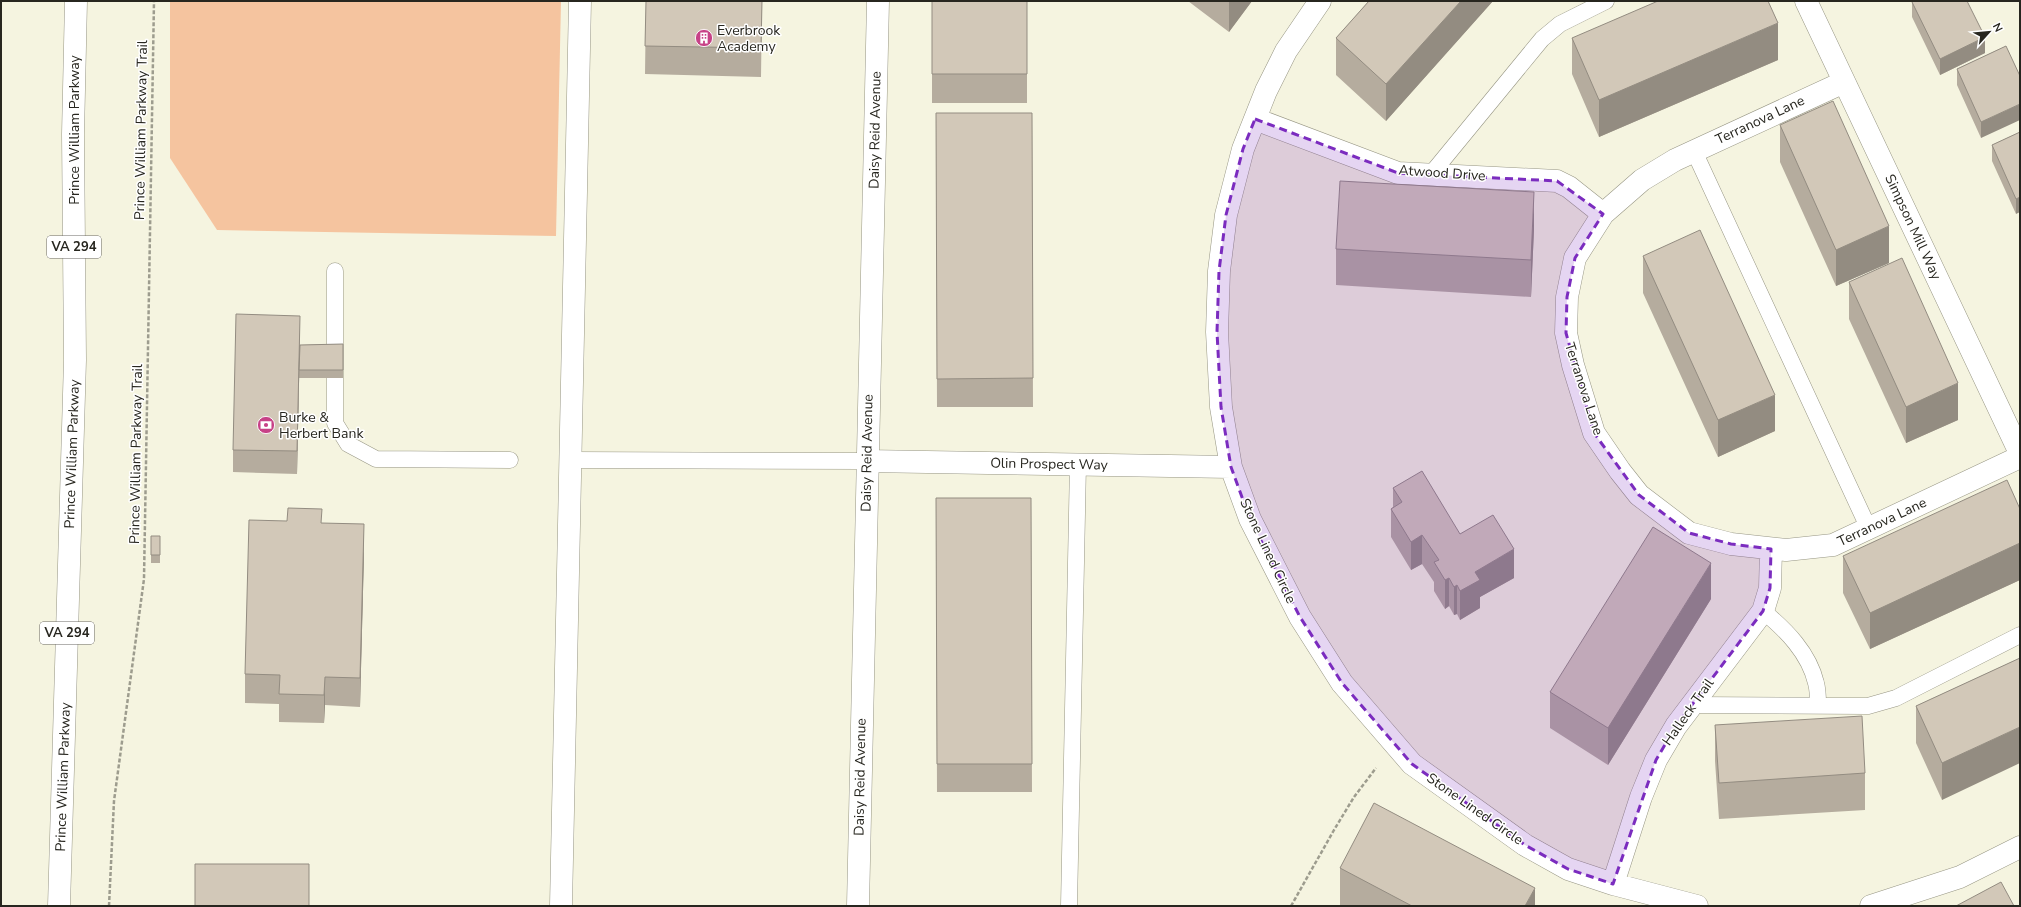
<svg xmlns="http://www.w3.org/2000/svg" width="2021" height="907" viewBox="0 0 2021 907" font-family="'Nunito Sans',sans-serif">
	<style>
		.green { fill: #f5c49f }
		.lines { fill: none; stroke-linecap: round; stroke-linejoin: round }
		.lane-casing { stroke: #979684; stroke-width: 17 }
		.street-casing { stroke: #979684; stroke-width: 23 }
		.highway-casing { stroke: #979684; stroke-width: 23 }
		.path { stroke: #9d9c8e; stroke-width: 2.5; stroke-dasharray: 4 2; stroke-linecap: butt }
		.lane { stroke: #fff; stroke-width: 16 }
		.street { stroke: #fff; stroke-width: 22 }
		.highway { stroke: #fff; stroke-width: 22 }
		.wall { fill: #b5ac9e }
		.shaded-wall { fill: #938c81 }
		.building { fill: #d2c8b8; stroke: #938c81 }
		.marked { fill: #7b2cbf; fill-opacity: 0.2; stroke: #7b2cbf; stroke-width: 3; stroke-dasharray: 8 5; stroke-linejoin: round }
		.labels { text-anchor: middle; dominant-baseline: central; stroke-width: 3; stroke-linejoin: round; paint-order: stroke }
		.shield { fill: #fff; stroke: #686762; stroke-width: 1 }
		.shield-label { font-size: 13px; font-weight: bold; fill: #27261f }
		.poi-label { font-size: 14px; fill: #27261f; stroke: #fff; text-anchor: start }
		.street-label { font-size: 14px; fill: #27261f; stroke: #fff }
	</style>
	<rect width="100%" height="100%" fill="#f5f4e0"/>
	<path class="green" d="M170,1H561L556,236L217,230L170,158Z"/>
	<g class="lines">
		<defs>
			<path id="lane" d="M1694,151L1868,527
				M1432,173L1542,39L1560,24L1606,1
				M335,271V423L348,444L376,459L510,460
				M570,460L866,461
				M1763,611C1786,630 1809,653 1816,683C1818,690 1818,698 1818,705
				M1692,705L1868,706L1896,698L2020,635
				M1069,906L1078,464"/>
			<path id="street" d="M1320,1L1286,51L1266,91L1243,149L1226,215L1219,271L1217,332L1221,407L1231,467L1250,519L1300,617L1342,683L1412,764L1525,845L1568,869L1613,884L1697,906
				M1806,1L2020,453
				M1844,82L1675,160L1642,180L1603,214L1575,258L1567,297L1566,333L1573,365L1594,433L1620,471L1639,495L1689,533L1731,544L1786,550L1833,545L2020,457
				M1255,119L1398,173L1557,181L1569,187L1603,214
				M866,461L1231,467
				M1613,884L1641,797L1656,760L1676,726L1763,611L1770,588L1771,549
				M561,906L580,1
				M858,906L878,1
				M1871,906L1960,877L2020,847"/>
			<path id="highway" d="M59,906L75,360L73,134L76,1"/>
		</defs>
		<use href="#lane" class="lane-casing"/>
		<use href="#street" class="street-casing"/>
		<use href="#highway" class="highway-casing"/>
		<path class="path" d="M109,906L114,801L144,579L154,1
			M1291,906L1334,830L1354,797L1376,768"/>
		<use href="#lane" class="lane"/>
		<use href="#street" class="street"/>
		<use href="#highway" class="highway"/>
	</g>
	<path class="wall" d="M646,1H762L761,77L645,74Z
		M932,1H1027V103H932Z
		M1188,1H1252L1229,32Z
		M1369,1H1493L1386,121L1336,75V38Z
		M1912,2L1985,53L1940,75L1912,17Z
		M1572,38L1778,60L1599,137L1572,74Z
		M2006,46L1981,138L1957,85V69Z
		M936,113H1032L1033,407H937Z
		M1780,125L1889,263L1836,286L1780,162Z
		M2020,132L2016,214L1992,161V145Z
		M1534,229L1531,297L1336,285V249Z
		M1643,256L1775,431L1718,457L1643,293Z
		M1849,282L1958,420L1906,443L1849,319Z
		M343,344V378H299V377L297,474L233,472V450L300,345Z
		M1393,488L1460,534L1514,578L1480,597V608L1460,620L1457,614L1454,615L1449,606L1445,609L1434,591V582L1422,564L1411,570L1391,537V509L1393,507Z
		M936,498H1031L1032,792H937Z
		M2020,509V580L1870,649L1843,593V556Z
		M322,523L364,553L360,707L325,705L324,723L279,722V704L245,703V674Z
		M151,536H160V563H151Z
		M1711,599L1608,765L1550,728V692Z
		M2020,658L1942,800L1916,743V706Z
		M1715,725L1865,773V810L1719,819L1715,761Z
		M1340,868L1535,906H1343L1340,905Z"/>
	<path class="shaded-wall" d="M1229,1H1252L1229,32Z
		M1461,1H1493L1386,121V84Z
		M1778,23V60L1599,137V100Z
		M1985,37V53L1940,75V59Z
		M2020,104V120L1981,138V122Z
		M1534,192V229L1531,297V260Z
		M2020,197V212L2016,214V199Z
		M1889,226V263L1836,286V250Z
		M300,316V339L297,474V451Z
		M1958,383V420L1906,443V407Z
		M1775,395V431L1718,457V420Z
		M364,524V553L360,707V678Z
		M1422,535V564L1411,570V542Z
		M2020,543V580L1870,649V613Z
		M1514,549V578L1480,597V608L1460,620V591L1475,572Z
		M1711,563V599L1608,765V728Z
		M1449,578V606L1445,609V580Z
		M1457,585V614L1454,615V587Z
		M325,677V705L324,723V695Z
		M2020,727V763L1942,800V763Z
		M1535,888V906H1525Z"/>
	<path class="building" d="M646,1H762L761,48L645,46Z
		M932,1H1027V74H932Z
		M1369,1H1461L1386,84L1336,38Z
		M1658,1H1768L1778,23L1599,100L1572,38Z
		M1913,1H1967L1985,37L1940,59L1912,2Z
		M2006,46L2020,76V104L1981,122L1957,69Z
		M1833,101L1889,226L1836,250L1780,125Z
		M936,113H1032L1033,378L937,379Z
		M2020,132V197L2016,199L1992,145Z
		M1340,181L1534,192L1531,260L1336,249Z
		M1700,230L1775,395L1718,420L1643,256Z
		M1902,258L1958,383L1906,407L1849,282Z
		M236,314L300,316L297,451L233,450Z
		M343,344V370H299L300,345Z
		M1422,471L1460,534L1493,515L1514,549L1475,572L1480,580L1460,591L1457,585L1454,587L1449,578L1445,580L1434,562L1439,560L1422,535L1411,542L1391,509L1402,502L1393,488Z
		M2007,480L2020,509V543L1870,613L1843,556Z
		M936,498H1031L1032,764H937Z
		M288,508L322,509L321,523L364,524L360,678L325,677L324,695L279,694L280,675L245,674L249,520L287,521Z
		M1653,527L1711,563L1608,728L1550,692Z
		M151,536H160V555H151Z
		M2020,658V727L1942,763L1916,706Z
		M1862,716L1865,773L1719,783L1715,725Z
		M1374,803L1535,888L1525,906H1412L1340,868Z
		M195,864H309V906H195Z
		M2001,882L2014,906H1956Z"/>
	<path class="marked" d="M1255,119L1398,173L1557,181L1603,214L1575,258L1567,297L1566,333L1594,433L1639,495L1689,533L1731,544L1771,549L1770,588L1763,611L1676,726L1656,760L1613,884L1568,869L1525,845L1412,764L1342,683L1300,617L1250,519L1231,467L1221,407L1217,332L1219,271L1226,215L1243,149Z"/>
	<defs>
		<symbol id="building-disc" viewBox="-11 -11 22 22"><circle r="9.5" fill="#c74287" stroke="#fff"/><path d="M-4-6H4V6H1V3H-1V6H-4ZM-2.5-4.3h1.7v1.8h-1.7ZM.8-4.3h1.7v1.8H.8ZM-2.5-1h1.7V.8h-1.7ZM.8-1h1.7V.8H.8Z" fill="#fff"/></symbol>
		<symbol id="bank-disc" viewBox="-11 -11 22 22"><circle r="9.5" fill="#c74287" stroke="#fff"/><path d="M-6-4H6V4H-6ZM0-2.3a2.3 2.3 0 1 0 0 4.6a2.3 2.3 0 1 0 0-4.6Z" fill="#fff"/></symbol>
	</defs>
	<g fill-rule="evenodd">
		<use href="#building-disc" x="694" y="28" width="20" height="20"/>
		<use href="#bank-disc" x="256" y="415" width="20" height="20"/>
	</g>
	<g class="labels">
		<g class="shield">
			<rect x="47" y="236" width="54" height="22" rx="3"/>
			<rect x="40" y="622" width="54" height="22" rx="3"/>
		</g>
		<g class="shield-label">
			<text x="74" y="247">VA 294</text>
			<text x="67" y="633">VA 294</text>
		</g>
		<g class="poi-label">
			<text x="717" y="30">Everbrook<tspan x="717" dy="16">Academy</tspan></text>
			<text x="279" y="417">Burke &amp;<tspan x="279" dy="16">Herbert Bank</tspan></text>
		</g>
		<g class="street-label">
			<text transform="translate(1760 120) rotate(-25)">Terranova Lane</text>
			<text transform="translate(74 130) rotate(-90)">Prince William Parkway</text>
			<text transform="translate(141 130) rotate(-89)">Prince William Parkway Trail</text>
			<text transform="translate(875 130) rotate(-89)">Daisy Reid Avenue</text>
			<text transform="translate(1442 173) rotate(4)">Atwood Drive</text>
			<text transform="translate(1913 227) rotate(65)">Simpson Mill Way</text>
			<text transform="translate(1584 389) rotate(72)">Terranova Lane</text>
			<text transform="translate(867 453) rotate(-89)">Daisy Reid Avenue</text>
			<text transform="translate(72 454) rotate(-88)">Prince William Parkway</text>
			<text transform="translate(136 454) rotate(-89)">Prince William Parkway Trail</text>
			<text transform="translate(1049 464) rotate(1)">Olin Prospect Way</text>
			<text transform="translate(1882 522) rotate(-25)">Terranova Lane</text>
			<text transform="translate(1268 551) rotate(65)">Stone Lined Circle</text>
			<text transform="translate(1688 712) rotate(-55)">Halleck Trail</text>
			<text transform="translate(63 777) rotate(-88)">Prince William Parkway</text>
			<text transform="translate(860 777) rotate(-89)">Daisy Reid Avenue</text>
			<text transform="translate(1475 809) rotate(35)">Stone Lined Circle</text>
		</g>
	</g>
	<rect width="2021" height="907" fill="none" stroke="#27261f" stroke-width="4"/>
	<g transform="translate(1989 32) rotate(63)" stroke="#ffffff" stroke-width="3" paint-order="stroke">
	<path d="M0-3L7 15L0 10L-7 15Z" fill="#27261f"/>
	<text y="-6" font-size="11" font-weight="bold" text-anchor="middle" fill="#27261f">N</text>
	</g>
</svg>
